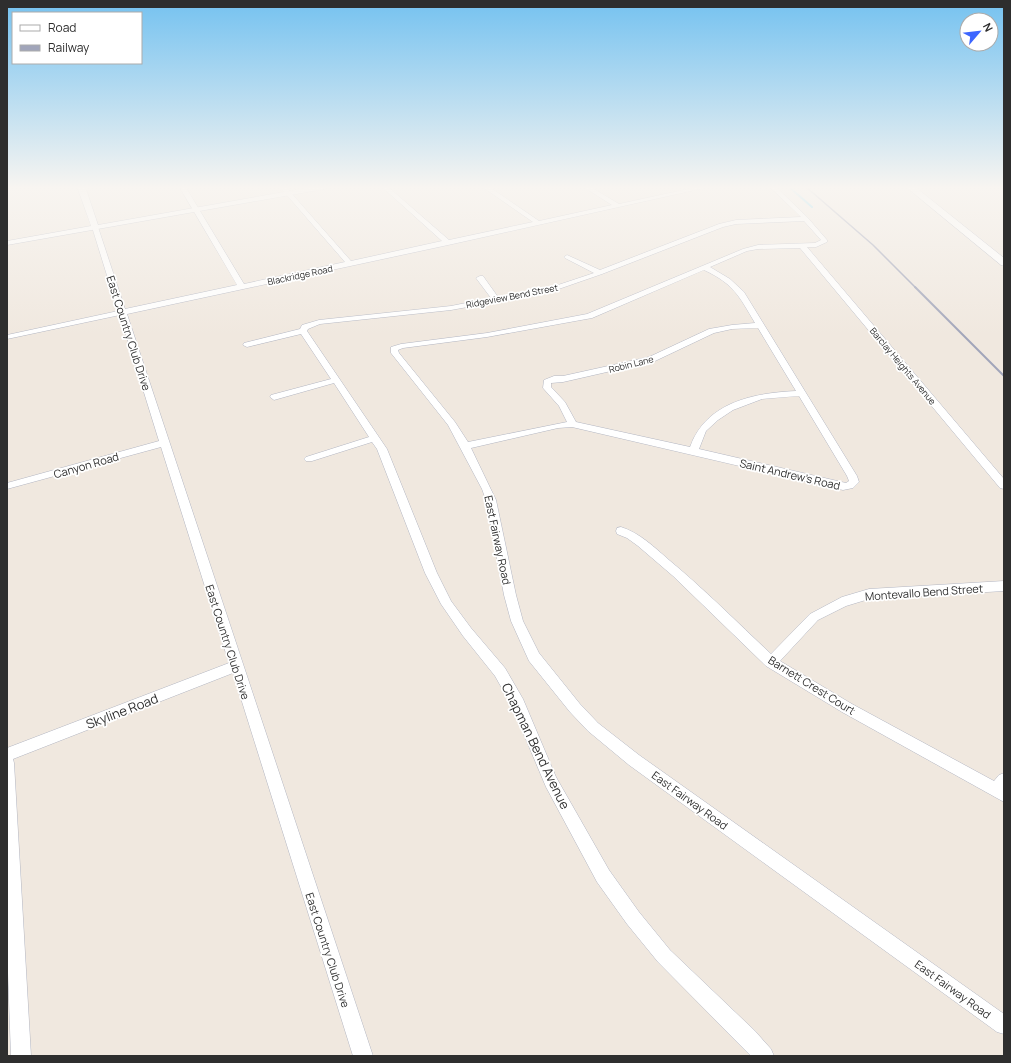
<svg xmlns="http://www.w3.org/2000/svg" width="1011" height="1063" viewBox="0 0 1011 1063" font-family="Manrope,sans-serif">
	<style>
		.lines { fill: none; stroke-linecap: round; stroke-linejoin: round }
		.stream { stroke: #6ad7fb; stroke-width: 2 }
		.minor-casing { stroke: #b3b6c2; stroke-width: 1 }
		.tertiary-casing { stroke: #b3b6c2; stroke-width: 1 }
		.secondary-casing { stroke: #b3b6c2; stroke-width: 1 }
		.minor { fill: #fff; fill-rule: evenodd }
		.tertiary { fill: #fff; fill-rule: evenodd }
		.secondary { fill: #fff; fill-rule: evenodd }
		.rail-far1 { stroke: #a1a5ba; stroke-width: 1.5 }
		.rail { stroke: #a1a5ba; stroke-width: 2 }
		.labels { text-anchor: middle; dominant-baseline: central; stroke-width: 3.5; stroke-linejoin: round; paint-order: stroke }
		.far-street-label { font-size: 9px; fill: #2e2e2e; stroke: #fff }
		.street-label { font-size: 11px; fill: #2e2e2e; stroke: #fff }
		.near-street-label { font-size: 13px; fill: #2e2e2e; stroke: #fff }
	</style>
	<rect width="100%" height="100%" fill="#f0e8df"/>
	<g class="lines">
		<path class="stream" d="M788,186L812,207"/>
		<defs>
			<path id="minor" d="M179,186H185L244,284L345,262L279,186H285L351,261L442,241L381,186H387L449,240L533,222L481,186H488L539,221L612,205L582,186H589L619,204L702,186H713L448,245L127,314L373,1056H353L233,673L13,759L14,763L31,1056H11L7,945V748L229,663L161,447L7,489V483L159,441L120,315L7,339V335L118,311L92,227L95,225L98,227L125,309L237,285Z
				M769,186H775L808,218L827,240V242L816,247H807L1004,479V489L1000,488L800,248L758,249L747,251L710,267L730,279L744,292L857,476L859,482L853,488L843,490L572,427L558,428L471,448L496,500L516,595L523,621L539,653L580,704L598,723L639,755L1004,1014V1034L997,1032L629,765L588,731L570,712L529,661L511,621L504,595L486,500L482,489L448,425L391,353V347L401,344L487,333L587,314L743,249L758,245L815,243L821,240L804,221L736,224L723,227L602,274L550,292L451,310L320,324L308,329L307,331L387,449L437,573L451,601L471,628L505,668L523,699L556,777L609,870L639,912L670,950L755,1031L771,1049L774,1056H751L658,962L627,924L597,882L546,787L512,706L495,676L463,636L441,604L425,573L377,449L372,442L312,461H306L304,459L306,457L369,437L334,383L274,400L270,397L271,395L331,379L301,334L247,347L243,345L244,343L300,329L302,325L319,320L451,306L491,298L476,278L480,276H483L498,297L549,288L594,273L565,258L564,257L567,255L600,270L719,224L736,220L801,217ZM704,270C734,284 739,296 755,323L732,325L709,329L649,357L563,376H554L544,380L543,388L559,406L567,422L468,442L455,422L399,353L398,350L403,348L487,337L592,318ZM758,328L796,391C754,393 706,402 690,447L576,422L565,402L551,387V383L563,382L655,361L714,333L732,329ZM799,396L847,476L849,481L846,483L699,449L706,431L718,420L733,410L762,399Z
				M621,527C640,533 654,547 669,560C704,589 737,622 771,654L810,614L842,597L869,589L1004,581V591L869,599L846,606L818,620L780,661L852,704L994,781L999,775L1004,773V802L842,712L766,666L673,576L638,546L627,538L617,534L616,531L617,528Z"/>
			<path id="tertiary" d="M77,186H85L98,225L318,186H334L330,188L7,245V241L91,226Z"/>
			<path id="secondary" d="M905,186H914L1004,258V266L1001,265Z"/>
		</defs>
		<use href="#minor" class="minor-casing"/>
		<use href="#tertiary" class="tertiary-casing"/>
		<use href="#secondary" class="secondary-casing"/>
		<use href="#minor" class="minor"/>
		<use href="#tertiary" class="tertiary"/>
		<use href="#secondary" class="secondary"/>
		<path class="rail-far1" d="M805,186L873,245L916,288"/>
		<path class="rail" d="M915,287L1004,376"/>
	</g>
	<linearGradient id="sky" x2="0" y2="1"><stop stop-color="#75c2f0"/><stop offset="0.56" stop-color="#f8f5f1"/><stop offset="1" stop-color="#f8f5f1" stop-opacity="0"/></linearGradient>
	<rect width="1011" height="335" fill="url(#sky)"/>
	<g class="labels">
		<g class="far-street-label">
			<text transform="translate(300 275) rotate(-12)">Blackridge Road</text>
			<text transform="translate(512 296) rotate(-11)">Ridgeview Bend Street</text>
			<text transform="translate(631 364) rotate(-14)">Robin Lane</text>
			<text transform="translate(903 366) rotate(50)">Barclay Heights Avenue</text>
		</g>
		<g class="street-label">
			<text transform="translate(129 333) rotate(72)">East Country Club Drive</text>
			<text transform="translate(86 465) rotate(-16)">Canyon Road</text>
			<text transform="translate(790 474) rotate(13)">Saint Andrew's Road</text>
			<text transform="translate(498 540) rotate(78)">East Fairway Road</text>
			<text transform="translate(924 592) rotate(-4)">Montevallo Bend Street</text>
			<text transform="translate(228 642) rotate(72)">East Country Club Drive</text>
			<text transform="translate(812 685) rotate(32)">Barnett Crest Court</text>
			<text transform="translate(690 800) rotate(36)">East Fairway Road</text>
			<text transform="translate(328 950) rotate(72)">East Country Club Drive</text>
			<text transform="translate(953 989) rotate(36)">East Fairway Road</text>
		</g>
		<g class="near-street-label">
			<text transform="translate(122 711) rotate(-21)">Skyline Road</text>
			<text transform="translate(536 746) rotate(64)">Chapman Bend Avenue</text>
		</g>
	</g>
	<rect width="1011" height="1063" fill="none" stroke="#2e2e2e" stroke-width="16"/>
	<rect x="12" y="12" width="130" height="52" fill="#ffffff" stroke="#ababab"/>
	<rect x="20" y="25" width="20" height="6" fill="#ffffff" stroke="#ababab"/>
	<text x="48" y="32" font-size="12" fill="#2e2e2e">Road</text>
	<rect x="20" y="45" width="20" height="6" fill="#a1a5ba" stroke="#ababab"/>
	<text x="48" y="52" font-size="12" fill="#2e2e2e">Railway</text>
	<g transform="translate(979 32) rotate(62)"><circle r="19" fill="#ffffff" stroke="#ababab"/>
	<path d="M0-3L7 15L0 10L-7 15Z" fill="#3d66ff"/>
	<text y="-6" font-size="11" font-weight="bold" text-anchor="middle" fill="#2e2e2e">N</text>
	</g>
</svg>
